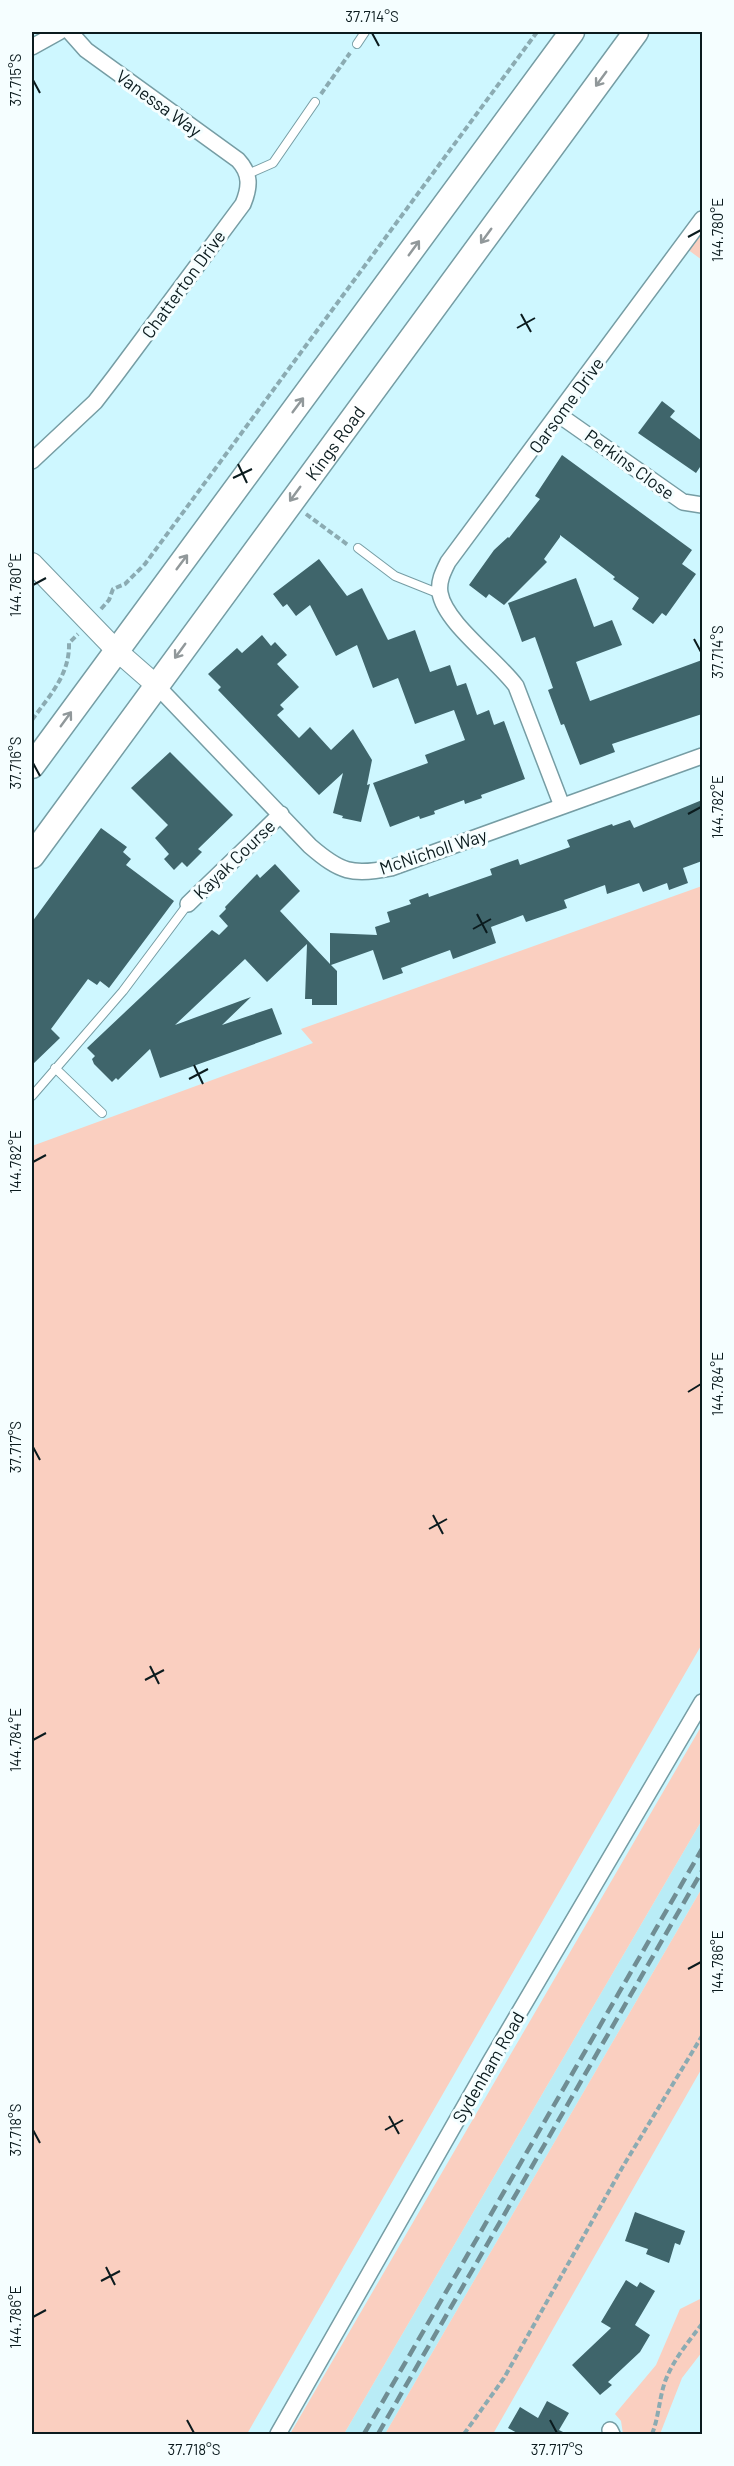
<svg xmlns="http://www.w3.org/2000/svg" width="734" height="2466" viewBox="0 0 734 2466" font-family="Barlow,sans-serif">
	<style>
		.built { fill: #b9ecf6 }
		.green { fill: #facfc0 }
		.building { fill: #3f656b }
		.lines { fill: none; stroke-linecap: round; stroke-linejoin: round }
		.service-casing { stroke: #769da4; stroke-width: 10 }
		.minor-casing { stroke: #769da4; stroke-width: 18 }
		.tertiary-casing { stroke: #769da4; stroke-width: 22 }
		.primary-casing { stroke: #769da4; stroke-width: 27 }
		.path { stroke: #8babb2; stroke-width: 4; stroke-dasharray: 6 3; stroke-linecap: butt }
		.service { stroke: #fff; stroke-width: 8 }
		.minor { stroke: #fff; stroke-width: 15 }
		.tertiary { stroke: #fff; stroke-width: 20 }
		.primary { stroke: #fff; stroke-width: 24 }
		.rail { stroke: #708d93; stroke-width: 4.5; stroke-dasharray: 12 6; stroke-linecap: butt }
		.oneway { stroke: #91989a }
		.ticks { fill: none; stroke: #0b1b1e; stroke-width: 2 }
		.labels { text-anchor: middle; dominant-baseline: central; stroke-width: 6; stroke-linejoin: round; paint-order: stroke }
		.street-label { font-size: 18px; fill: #0b1b1e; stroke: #f5feff }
		.neatline { fill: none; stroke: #0b1b1e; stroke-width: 2 }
		.ticks-label { font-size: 15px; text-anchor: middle; fill: #0b1b1e }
	</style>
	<rect width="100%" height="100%" fill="#cef7ff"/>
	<path class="built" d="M702,1820V1888L385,2434H344Z"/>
	<path class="green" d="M702,229V260L687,249Z
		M702,886V1644L247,2434H32V1146L313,1043L301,1029Z
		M702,1725V1820L344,2434H290Z
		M702,1888V2068L493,2434H385Z
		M702,2298V2352L682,2378L660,2434H623L621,2421L615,2414L656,2365L680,2309Z"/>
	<path class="building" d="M662,401L675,411L670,417L702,441V464L696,473L638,433Z
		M562,455L692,550L682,564L696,574L666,616L662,613L653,624L632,609L639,598L613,579L615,577L560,535V537L544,559L547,562L504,605L489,594L486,598L469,585L494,550L508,537L509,538L540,499L535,496Z
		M319,559L347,596L362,588L388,640L415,630L430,672L450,665L457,686L466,683L477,715L489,710L494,725L504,721L525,779L481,795L482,798L465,804L464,800L434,811L435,814L420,819L419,816L390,827L373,783L428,763L425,755L465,740L454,710L415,724L398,678L373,688L357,645L336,656L310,605L296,616L287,604L283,607L273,594Z
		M576,578L594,627L612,620L622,645L576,662L590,701L702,660V714L612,744L615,752L580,765L564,724L561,725L548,690L553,688L535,637L522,642L508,603Z
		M262,635L271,646L275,642L287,655L277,664L299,687L280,705L284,709L277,715L299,738L310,727L331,750L353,729L372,760L367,785L370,784L361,822L342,818L343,816L333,813L343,773L319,795L218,690L221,687L208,674L237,648L242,653Z
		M170,752L233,815L198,849L202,852L187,867L182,862L174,870L164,859L169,854L155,838L168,825L131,788Z
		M702,800V861L683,868L688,883L669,890L667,883L643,892L639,883L607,894L605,885L564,900L567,908L526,922L523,915L491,927L496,943L453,959L450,950L401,968L403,973L383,980L373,950L331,965L337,971V1005H312V999H305L307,944L267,982L245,959L175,1025L251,997L222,1025L272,1008L282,1034L160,1078L150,1049L118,1080L116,1078L112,1082L94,1064L92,1059L95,1056L87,1048L212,930L219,935L228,926L219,916L226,909L225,907L257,874L260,878L275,864L300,891L280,911L330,964V933L377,935L375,927L390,922L387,912L411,904L409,900L428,893L429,897L492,875L490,869L518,859L520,865L570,847L567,840L612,824L613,826L630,820L634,828Z
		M101,828L127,847L123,852L131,859L126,865L174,901L109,988L100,981L97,985L88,979L51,1029L60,1038L32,1065V922Z
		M635,2212L685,2231L680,2245L675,2243L669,2263L646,2254L648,2249L625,2241Z
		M626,2280L637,2287L640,2282L655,2291L635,2325L650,2335L640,2352L608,2382L612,2385L600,2395L572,2365L611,2328L601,2322Z
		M547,2401L569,2413L559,2430L567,2434H519L508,2428L520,2407L538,2418Z"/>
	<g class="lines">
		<defs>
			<path id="service" d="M357,44L365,32
				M248,174L273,163L315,102
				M358,548L395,576L440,594
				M55,1068L102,1113
				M32,1096L123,991L188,904"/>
			<path id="minor" d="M32,47L59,32
				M559,415L683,502L702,505
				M32,461L95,402L115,376L243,204C250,187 251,174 238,160L86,50L70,32
				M156,685L310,846C340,872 352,876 391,868L702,756
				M562,806L516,686C497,660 445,623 440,593C438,582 443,572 448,562L702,219
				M188,904L281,814
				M610,2430L612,2434
				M278,2434L490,2062L702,1702"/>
			<path id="tertiary" d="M32,563L116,650L156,685"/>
			<g id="primary">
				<path d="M32,766L572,32"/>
				<path id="s1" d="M32,856L636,32"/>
			</g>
		</defs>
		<use href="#service" class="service-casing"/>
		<use href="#minor" class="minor-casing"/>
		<use href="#tertiary" class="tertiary-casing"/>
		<use href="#primary" class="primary-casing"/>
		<path class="path" d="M321,94L350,53
			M306,514L348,545
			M101,609L109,600L113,589L125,584L145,564L537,32
			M32,720C49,696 70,675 69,643L78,634
			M464,2434L504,2378L622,2168L702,2036
			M652,2434C659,2417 659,2397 666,2379C674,2359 689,2341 702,2324"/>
		<use href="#service" class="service"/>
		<use href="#minor" class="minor"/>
		<use href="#tertiary" class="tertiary"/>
		<use href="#primary" class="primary"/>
		<path class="rail" d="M364,2434L702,1849
			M378,2434L702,1871"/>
	</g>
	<defs><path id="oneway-shaft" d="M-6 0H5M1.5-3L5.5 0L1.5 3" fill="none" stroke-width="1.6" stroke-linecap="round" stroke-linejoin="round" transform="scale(1.5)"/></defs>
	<g class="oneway">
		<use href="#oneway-shaft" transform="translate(601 79) rotate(126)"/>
		<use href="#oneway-shaft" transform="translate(486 236) rotate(126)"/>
		<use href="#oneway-shaft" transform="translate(414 248) rotate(-54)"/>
		<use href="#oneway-shaft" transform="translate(298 405) rotate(-53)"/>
		<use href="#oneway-shaft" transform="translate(295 494) rotate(126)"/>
		<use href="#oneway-shaft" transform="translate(182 562) rotate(-53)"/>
		<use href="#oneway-shaft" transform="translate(180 651) rotate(126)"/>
		<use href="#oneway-shaft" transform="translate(66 719) rotate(-54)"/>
	</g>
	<path class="ticks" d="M372,33L379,46M33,80L40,93M688,237L701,230M521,314L531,332M517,328L535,318M238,464L247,483M233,478L252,469M33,585L46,578M694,639L701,652M33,763L40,776M688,814L701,807M477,914L487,933M473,929L491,919M194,1065L203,1084M189,1079L208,1069M33,1162L46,1155M688,1392L701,1384M33,1447L40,1460M433,1515L443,1534M429,1529L447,1519M150,1666L159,1684M145,1680L164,1670M33,1740L46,1733M688,1969L701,1962M389,2116L399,2134M33,2130L40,2143M385,2130L403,2120M106,2267L115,2285M101,2281L120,2271M33,2317L46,2310M187,2420L194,2433M550,2420L557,2433"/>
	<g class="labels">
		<g class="street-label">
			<text transform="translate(159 103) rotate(36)">Vanessa Way</text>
			<text transform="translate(183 284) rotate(-54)">Chatterton Drive</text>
			<text transform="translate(566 405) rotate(-54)">Oarsome Drive</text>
			<text stroke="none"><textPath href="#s1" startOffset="512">Kings Road</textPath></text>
			<text transform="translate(630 464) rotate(36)">Perkins Close</text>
			<text transform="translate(433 851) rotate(-18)">McNicholl Way</text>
			<text transform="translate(234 859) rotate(-44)">Kayak Course</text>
			<text transform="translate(488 2067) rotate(-60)">Sydenham Road</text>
		</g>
	</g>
	<rect width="734" height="2466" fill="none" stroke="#f5feff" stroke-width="66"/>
	<rect x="33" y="33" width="668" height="2400" class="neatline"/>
	<g class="ticks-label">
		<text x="372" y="22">37.714°S</text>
		<text transform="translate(16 80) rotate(-90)" y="5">37.715°S</text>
		<text transform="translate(718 230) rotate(-90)" y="5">144.780°E</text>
		<text transform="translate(16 585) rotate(-90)" y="5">144.780°E</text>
		<text transform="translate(718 652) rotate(-90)" y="5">37.714°S</text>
		<text transform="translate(16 763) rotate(-90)" y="5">37.716°S</text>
		<text transform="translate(718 807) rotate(-90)" y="5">144.782°E</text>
		<text transform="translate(16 1162) rotate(-90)" y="5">144.782°E</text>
		<text transform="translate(718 1384) rotate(-90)" y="5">144.784°E</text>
		<text transform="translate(16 1447) rotate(-90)" y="5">37.717°S</text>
		<text transform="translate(16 1740) rotate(-90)" y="5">144.784°E</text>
		<text transform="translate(718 1962) rotate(-90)" y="5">144.786°E</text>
		<text transform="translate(16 2130) rotate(-90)" y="5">37.718°S</text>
		<text transform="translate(16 2317) rotate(-90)" y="5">144.786°E</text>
		<text x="194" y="2455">37.718°S</text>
		<text x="557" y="2455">37.717°S</text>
	</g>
</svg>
